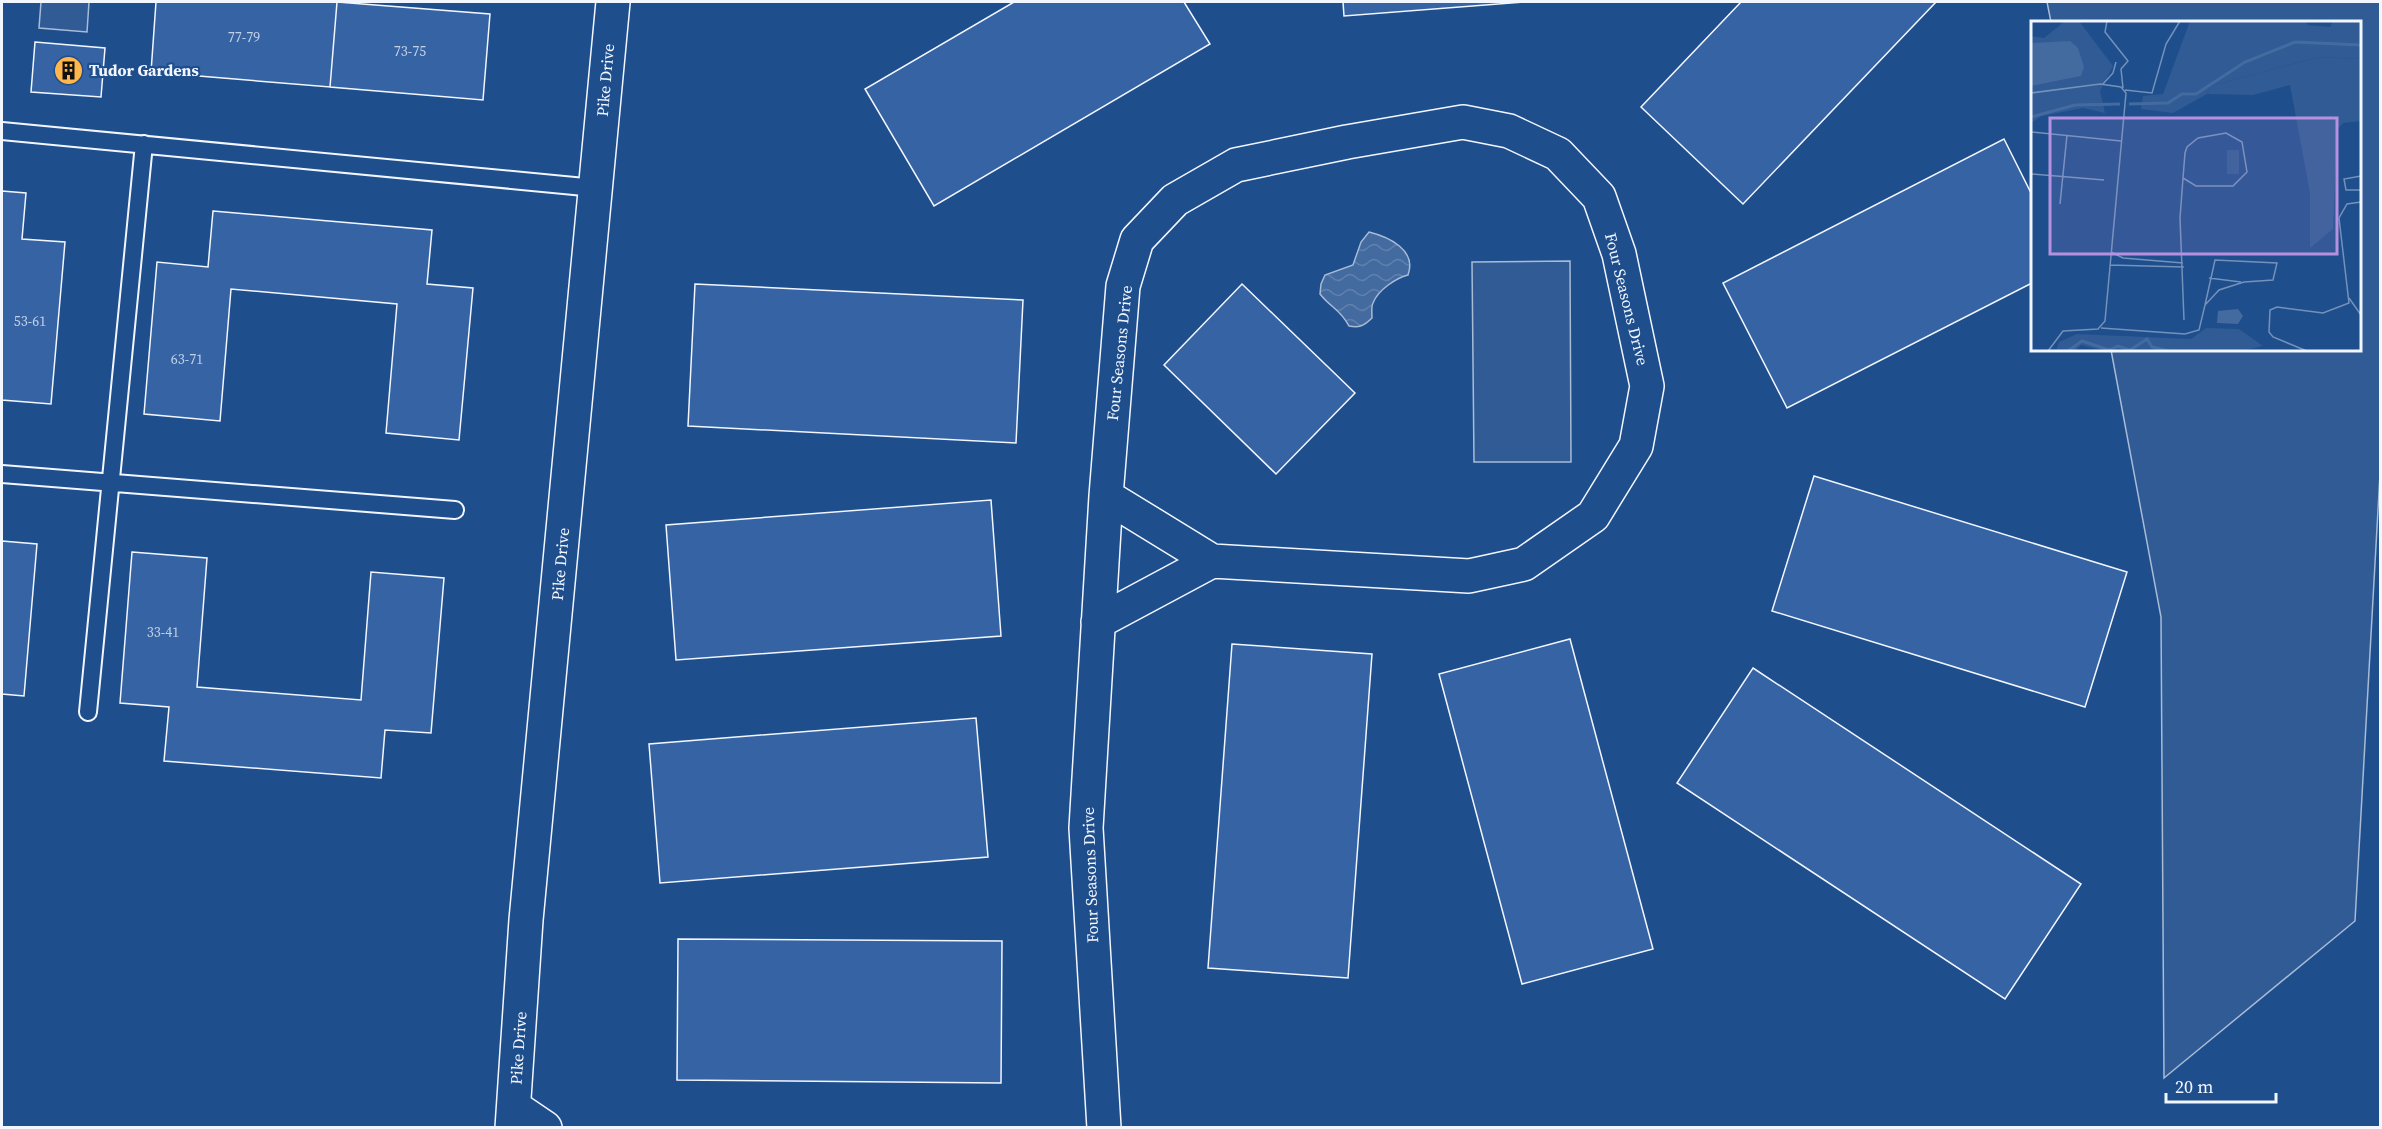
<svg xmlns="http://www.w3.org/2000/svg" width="2382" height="1129" viewBox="0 0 2382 1129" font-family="'Source Serif 4',serif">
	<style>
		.built { fill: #305b95; stroke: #a8bbd7; stroke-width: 1.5 }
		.water { fill: url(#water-waves); stroke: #a8bbd7; stroke-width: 1.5 }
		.building { fill: #3563a3; stroke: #f2f6ff; stroke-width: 1.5 }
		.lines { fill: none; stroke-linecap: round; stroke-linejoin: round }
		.lane-casing { stroke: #f2f6ff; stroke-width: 20 }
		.street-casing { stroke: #f2f6ff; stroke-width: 36 }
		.lane { stroke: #1f4e8c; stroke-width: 16 }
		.street { stroke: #1f4e8c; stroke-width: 33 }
		.labels { text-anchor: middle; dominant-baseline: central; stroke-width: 4.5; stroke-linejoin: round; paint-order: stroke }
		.number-label { font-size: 14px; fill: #c3d1e8 }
		.poi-label { font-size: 16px; font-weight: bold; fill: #f2f6ff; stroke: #1f4e8c; text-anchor: start }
		.street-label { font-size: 16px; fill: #f2f6ff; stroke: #1f4e8c }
		.inset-river { fill: none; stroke: #446ba0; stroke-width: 3 }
		.inset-road { fill: none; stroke: #7391ba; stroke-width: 1.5 }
		.view { fill: #b691df; fill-opacity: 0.15; stroke: #b691df; stroke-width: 3 }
		.inset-edge { fill: none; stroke: #f2f6ff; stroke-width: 3 }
	</style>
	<defs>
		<pattern id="water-waves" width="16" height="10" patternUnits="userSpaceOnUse" patternTransform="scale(1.5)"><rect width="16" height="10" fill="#446ba0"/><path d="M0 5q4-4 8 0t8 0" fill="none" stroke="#5f81ae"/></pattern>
	</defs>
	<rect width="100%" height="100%" fill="#1f4e8c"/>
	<path class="built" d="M41,2H89L87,32L39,28Z
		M2047,2H2380V474L2355,921L2164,1078L2161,617L2111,350H2360V22H2051Z
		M1570,261L1571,462H1474L1472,262Z"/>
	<path class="water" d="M1369,232C1389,237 1417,250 1408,275C1396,278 1378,290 1373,303C1371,307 1372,313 1372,318C1364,326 1359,328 1349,326C1340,309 1331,308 1320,294L1321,284L1325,275L1353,265L1361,242Z"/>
	<path class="building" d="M156,2H337L330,87L151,72Z
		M337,2L490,14L483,100L330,87Z
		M1014,2H1184L1210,44L934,206L865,89Z
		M1343,2H1524L1344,16Z
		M1741,2H1936L1743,204L1641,107Z
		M35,42L105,48L101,97L31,92Z
		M2004,139L2032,195V283L1787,408L1723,283Z
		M2,191L26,193L22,239L65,242L51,404L2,400Z
		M213,211L432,230L427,284L473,288L459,440L386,433L397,304L231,289L220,421L144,414L157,262L208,267Z
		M695,284L1023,300L1016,443L688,426Z
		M1242,284L1355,393L1276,474L1164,365Z
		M1814,476L2127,572L2085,707L1772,611Z
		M991,500L1001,636L676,660L666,525Z
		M2,541L37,544L24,696L2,694Z
		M132,552L207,558L197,687L361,700L371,572L444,578L431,733L385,730L381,778L164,761L169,707L120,703Z
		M1570,639L1653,949L1522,984L1439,674Z
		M1232,644L1372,654L1348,978L1208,968Z
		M1753,668L2081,884L2005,999L1677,783Z
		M976,718L988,857L660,883L649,744Z
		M678,939L1002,941L1001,1083L677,1080Z"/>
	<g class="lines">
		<defs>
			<path id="lane" d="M2,131L595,188
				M2,474L455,510
				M88,712L144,144"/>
			<path id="street" d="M1098,622L1212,561
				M514,1107L545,1128
				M512,1128L526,920L613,2
				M1104,1128L1086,828L1106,496L1123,286L1137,240L1175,200L1236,165L1347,142L1463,122L1509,131L1558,154L1599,197L1619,254L1647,386L1636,446L1593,516L1524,564L1469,576L1212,561L1106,496"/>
		</defs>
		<use href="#lane" class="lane-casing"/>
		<use href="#street" class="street-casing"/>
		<use href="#lane" class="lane"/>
		<use href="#street" class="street"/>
	</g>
	<defs>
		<symbol id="building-disc" viewBox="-11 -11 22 22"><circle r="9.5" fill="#ffb74d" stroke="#1f4e8c"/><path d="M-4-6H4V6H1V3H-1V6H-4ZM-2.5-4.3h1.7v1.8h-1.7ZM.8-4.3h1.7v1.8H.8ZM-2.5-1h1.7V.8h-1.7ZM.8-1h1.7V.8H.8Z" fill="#111"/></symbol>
	</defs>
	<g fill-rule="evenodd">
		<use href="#building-disc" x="52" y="54" width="33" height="33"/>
	</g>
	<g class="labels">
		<g class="number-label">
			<text x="244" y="37">77-79</text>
			<text x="410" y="51">73-75</text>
			<text x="30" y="321">53-61</text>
			<text x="187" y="359">63-71</text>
			<text x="163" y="632">33-41</text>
		</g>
		<g class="poi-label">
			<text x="89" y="70">Tudor Gardens</text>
		</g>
		<g class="street-label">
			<text transform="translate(605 80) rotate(-85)">Pike Drive</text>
			<text transform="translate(1627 299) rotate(76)">Four Seasons Drive</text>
			<text transform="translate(1119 353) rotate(-84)">Four Seasons Drive</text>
			<text transform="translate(560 564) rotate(-85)">Pike Drive</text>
			<text transform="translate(1090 875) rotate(-92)">Four Seasons Drive</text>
			<text transform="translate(518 1048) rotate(-86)">Pike Drive</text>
		</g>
	</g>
	<g transform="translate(2031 21)">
		<rect width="330" height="330" fill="#1f4e8c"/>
		<path d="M288,36L330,38V100L312,102L306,109L302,208L279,227V172L259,64L222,74L176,73L179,65ZM196,129H208V153H196Z" fill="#305b95"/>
		<path d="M34,0H48L82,45L69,70L74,92L52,87L11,95L0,102V15L13,17ZM159,0H275L277,4L299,6L302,0H330V38L288,36L179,65L176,73L142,92L110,88L112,75L132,73ZM175,307L208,308L232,325L210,330H74L50,324L44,330H25L28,321L46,313L160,318Z" fill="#305b95"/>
		<path d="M39,20L47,27L53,46L50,55L0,65V22ZM207,288L212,295L207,303L186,302L187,290Z" fill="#446ba0"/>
		<path class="inset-river" d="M98,83L137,82L151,73H165L214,41L264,21L330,24M0,96L44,84L89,83M37,330L51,320L78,329L87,325L99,329L116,318L121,326L138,330"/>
		<path class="inset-road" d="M76,0L74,11L97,40L90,48L92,67M72,63L82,52L85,41M94,69L121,72L135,23L149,0M0,72L69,63L90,66L95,72L74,300L67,308L32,310L17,330M0,111L90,120M0,153L73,159M330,155L313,158L315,169H330M152,157L165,165H202L216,151L211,121L195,112L167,117L156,126L154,132L152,157L149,197L153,299M29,183L36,114M80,231L92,237L152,242M79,244L153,246M178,257L210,261M318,277L330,294M70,307L154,313L168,309L174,284L188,269L213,261L242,259L246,242L184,239L174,284M276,330L242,316L238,311L239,289L246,286L292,292L318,282L308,197L316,183L330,181"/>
		<path class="view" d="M19,97H306V233H19Z"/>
		<rect width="330" height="330" class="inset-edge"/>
	</g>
	<rect width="2382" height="1129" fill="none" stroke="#f2f6ff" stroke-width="6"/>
	<path d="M2166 1093v9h110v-9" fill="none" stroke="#f2f6ff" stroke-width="3"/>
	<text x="2175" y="1093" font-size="18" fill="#f2f6ff" stroke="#1f4e8c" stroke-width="4.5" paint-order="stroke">20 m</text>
</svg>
